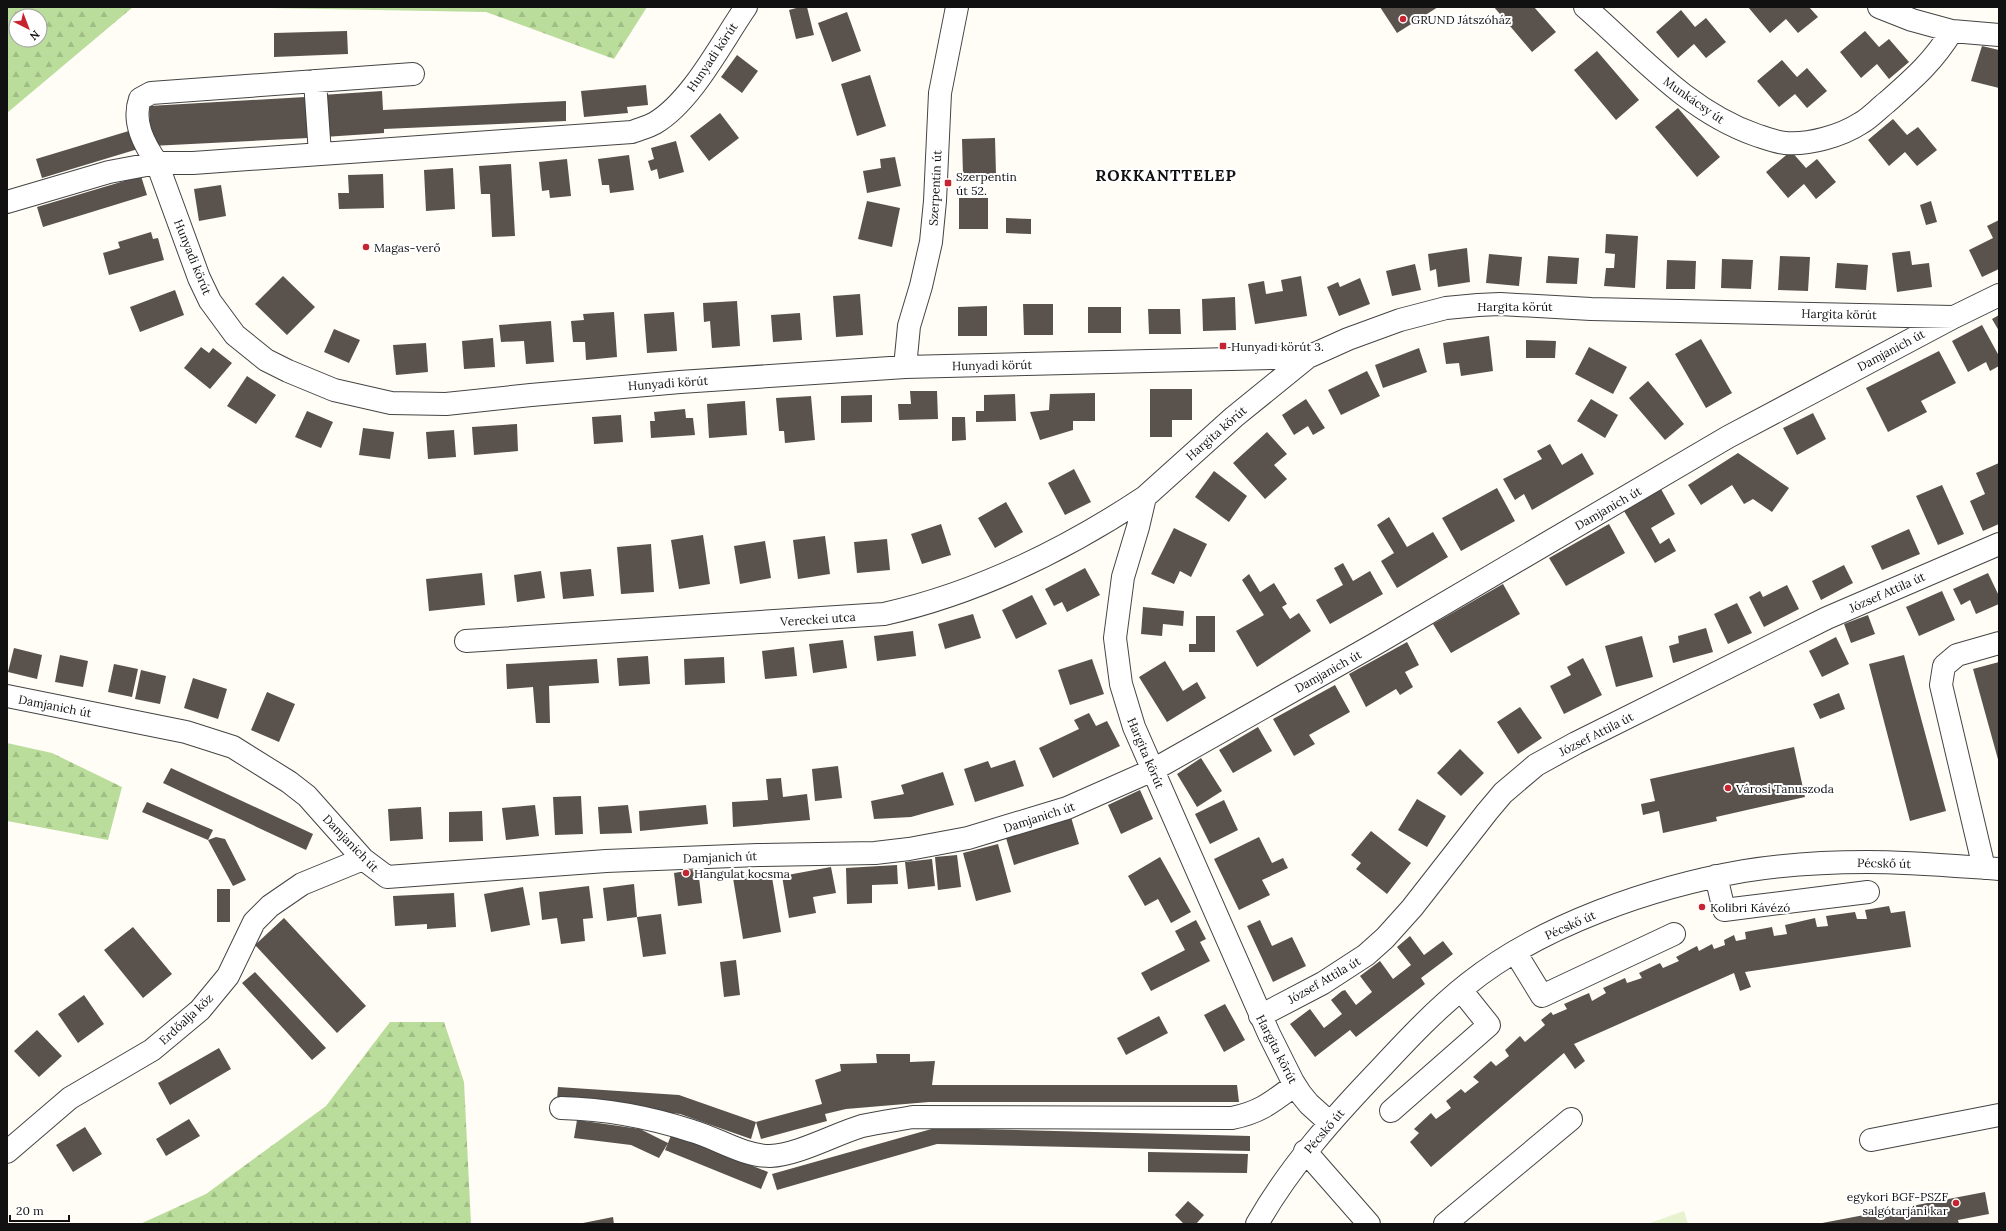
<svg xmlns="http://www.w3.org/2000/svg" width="2006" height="1231" viewBox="0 0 2006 1231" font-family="Lora,serif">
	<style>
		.forest { fill: url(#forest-firs); fill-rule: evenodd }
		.pitch { fill: #e7f2ce }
		.building { fill: #5a524d }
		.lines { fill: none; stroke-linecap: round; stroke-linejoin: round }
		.minor-casing { stroke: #444; stroke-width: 24 }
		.minor { stroke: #fff; stroke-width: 22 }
		.poi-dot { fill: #c62430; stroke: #fff; stroke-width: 1.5 }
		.labels { text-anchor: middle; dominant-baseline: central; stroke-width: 4; stroke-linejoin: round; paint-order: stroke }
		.poi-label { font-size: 12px; fill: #111; stroke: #fff; text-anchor: start }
		.street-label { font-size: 12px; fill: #111; stroke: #fff }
		.district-label { font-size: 16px; font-weight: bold; letter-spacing: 1px; fill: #111; stroke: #fff }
	</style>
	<defs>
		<pattern id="forest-firs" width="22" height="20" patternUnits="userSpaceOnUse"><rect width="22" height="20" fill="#badd9b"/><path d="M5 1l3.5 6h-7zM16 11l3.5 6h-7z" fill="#9fbd84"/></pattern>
	</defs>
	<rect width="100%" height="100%" fill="#fffdf5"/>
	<path class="forest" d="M7,7H133L7,113ZM16,16H40V40H16Z
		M210,7H647L614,59L486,12Z
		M7,743L52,753L122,787L108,840L7,821Z
		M390,1022H444L464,1082L471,1224H140L206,1194L326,1106Z"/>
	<path class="pitch" d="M1684,1211L1688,1224H1647Z"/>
	<path class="building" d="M800,7H807L814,35L796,39L789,10Z
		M1380,7H1438L1397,33Z
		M1494,7H1534L1556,32L1532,52Z
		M1748,7H1809L1818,17L1798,33L1786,19L1770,33Z
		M1681,10L1695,27L1706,18L1726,42L1706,58L1694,44L1678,58L1656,32Z
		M847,12L861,51L832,62L818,23Z
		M347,31L348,54L274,57V33Z
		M1865,31L1879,47L1889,39L1909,62L1889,79L1877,64L1861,78L1840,52Z
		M1982,46L1999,50V88L1971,81Z
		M1597,51L1639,100L1616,120L1574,70Z
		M737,55L758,71L742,93L721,77Z
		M1782,60L1797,77L1807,68L1827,91L1807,108L1795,94L1779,107L1757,81Z
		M870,75L886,126L857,136L841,84Z
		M646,85L648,105L627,107L628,113L584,117L581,91Z
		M382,91L383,110L566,101V121L384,129V133L324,137L322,95Z
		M305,97L308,138L151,146L149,106Z
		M1678,108L1720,157L1697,177L1655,127Z
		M720,113L739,138L709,161L690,136Z
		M1893,119L1907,135L1918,127L1937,150L1917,166L1905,152L1889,166L1868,140Z
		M132,130L138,149L42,178L36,159Z
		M995,138L996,174L963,175L962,139Z
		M676,141L684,172L659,179L657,169L651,171L648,161L654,159L651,148Z
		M1791,151L1806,168L1817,159L1836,182L1816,199L1804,184L1788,198L1766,172Z
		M629,155L634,190L610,193L609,185H602L598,159Z
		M895,157L901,186L867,193L863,171L881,168L880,159Z
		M567,159L571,196L550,198L549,190L542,191L539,162Z
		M511,164L515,236L492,237L490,194H481L479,166Z
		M453,168L455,209L426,211L424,170Z
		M383,174L384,208L339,209L338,193H349L348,175Z
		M141,176L147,195L43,227L37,207Z
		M221,185L226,216L199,221L194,189Z
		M959,198H988V229H959Z
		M867,201L900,208L892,247L858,239Z
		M1931,201L1937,222L1926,225L1920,205Z
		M1006,218L1031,219V234L1006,233Z
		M1999,220V269L1982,277L1969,250L1993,238L1987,226Z
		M151,232L153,239L158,238L164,260L109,275L103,253L120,248L118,242Z
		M1606,234L1638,236L1635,288L1604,286L1606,268H1614L1615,254L1605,253Z
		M1467,248L1470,282L1438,287L1436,269L1430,271L1428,254Z
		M1910,251L1912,265L1929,263L1932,287L1897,292L1892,253Z
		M1489,254L1522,257L1519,286L1486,283Z
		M1548,256L1579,258L1577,284L1546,283Z
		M1780,256L1810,257L1808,291L1778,290Z
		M1722,259L1753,260L1751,289L1721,288Z
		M1667,260L1696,261L1695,289H1666Z
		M1837,263L1868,265L1866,290L1835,288Z
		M1415,264L1421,290L1392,296L1386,271Z
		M283,276L315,307L287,335L255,304Z
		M1301,276L1307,316L1255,324L1248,284L1264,281L1266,294L1283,291L1281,280Z
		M1360,278L1370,304L1339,316L1327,287L1338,282L1340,287Z
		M175,290L184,315L140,332L130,307Z
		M860,294L863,335L836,337L833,296Z
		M1235,297L1236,330L1203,331L1202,299Z
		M737,301L740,346L712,348L710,321L704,322L703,303Z
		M1023,304H1053V335H1024Z
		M987,306V336H958V307Z
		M1088,307H1121V333H1088Z
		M1148,309H1180L1181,334H1149Z
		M614,312L617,357L586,360L585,342H573L571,321L584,320L583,314Z
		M674,312L677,351L647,353L644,314Z
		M800,313L802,340L773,342L771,315Z
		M1999,315V331L1992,319Z
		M551,321L554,362L526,364L524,341L501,342L499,325Z
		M1982,325L1999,356V366L1990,371L1986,362L1968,372L1952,341Z
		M334,329L360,340L349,363L324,352Z
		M1489,336L1493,371L1461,376L1459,363L1446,364L1443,343Z
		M493,338L495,367L464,369L462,341Z
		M1701,339L1732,393L1706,408L1675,354Z
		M1526,340L1556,341L1555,358H1526Z
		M426,343L428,372L396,375L393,345Z
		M201,347L209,353L213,348L232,363L210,389L184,368Z
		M1589,347L1627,367L1613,394L1575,374Z
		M1419,348L1427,372L1383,388L1375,365Z
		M1939,351L1956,383L1921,401L1927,412L1888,432L1866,388Z
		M1367,371L1380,396L1341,415L1328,390Z
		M247,376L276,395L256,424L227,406Z
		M1648,381L1684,424L1665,440L1629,398Z
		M1150,389H1192V420H1172V437H1150Z
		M910,391H937L938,419L899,420L898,404H911Z
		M1095,393V421H1073V430L1040,440L1030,412L1049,410L1050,394Z
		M1015,394L1016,421L976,422V411H984V395Z
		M872,395V422L841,423V396Z
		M811,396L815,440L785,443L784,431H779L776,398Z
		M1306,399L1325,428L1313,435L1308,426L1294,435L1282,415Z
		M1591,399L1618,415L1605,438L1577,421Z
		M745,401L747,435L709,438L707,404Z
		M685,409L686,418H693L695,435L651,438L650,421H655L654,412Z
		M307,411L333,422L321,448L295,437Z
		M1813,413L1826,439L1797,455L1783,428Z
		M621,415L623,442L594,444L592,417Z
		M952,417H965L966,440L952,441Z
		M517,424L518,451L474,455L472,427Z
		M363,428L394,432L390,459L359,455Z
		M454,430L456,457L428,459L426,432Z
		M1267,432L1287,454L1274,465L1287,479L1265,499L1233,463Z
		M1550,444L1562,465L1582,453L1594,474L1532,510L1524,494L1515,500L1503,479L1542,459L1537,451Z
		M1738,453L1789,488L1772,512L1753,499L1744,504L1732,485L1701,505L1688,485Z
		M1999,463V524L1983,531L1970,501L1985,494L1976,473Z
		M1074,469L1091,502L1065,515L1048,483Z
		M1214,471L1247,496L1229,522L1195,497Z
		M1942,485L1964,534L1938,545L1916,496Z
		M1497,488L1515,521L1461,551L1442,518Z
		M1661,489L1675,514L1651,528L1660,544L1669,538L1676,551L1655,563L1624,511Z
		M1006,502L1023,532L995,548L978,518Z
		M1389,517L1407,547L1433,532L1448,557L1397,588L1381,561L1394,553L1377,525Z
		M941,524L951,555L922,564L911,534Z
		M1609,524L1625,553L1566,586L1549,558Z
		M1174,528L1207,544L1191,577L1180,571L1174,584L1151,574Z
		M1909,529L1920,554L1882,570L1871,546Z
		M703,535L710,584L679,589L671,540Z
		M825,536L830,574L798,579L793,540Z
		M887,539L890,570L857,573L854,542Z
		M765,541L771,578L740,584L734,546Z
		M651,544L654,592L621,594L617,547Z
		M1343,563L1353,581L1370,571L1383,594L1330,624L1316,600L1343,585L1334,568Z
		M1844,565L1853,583L1821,600L1812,581Z
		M1085,568L1100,595L1067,612L1062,602L1054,606L1045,589Z
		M591,569L594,596L563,599L560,572Z
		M541,571L545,598L517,602L514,575Z
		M482,573L485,605L429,611L426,579Z
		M1988,573L1999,596V604L1976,614L1970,600L1961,605L1953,589Z
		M1249,574L1260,592L1274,583L1287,604L1282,607L1290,619L1299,613L1311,631L1257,667L1236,631L1264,615L1242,580Z
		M1503,584L1520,614L1451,653L1433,624Z
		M1787,585L1799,609L1764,627L1749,597L1760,591L1763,597Z
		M1942,591L1955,620L1919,636L1906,607Z
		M1032,595L1047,624L1016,639L1002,610Z
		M1737,603L1752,633L1728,644L1714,614Z
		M1143,607L1184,611L1183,626L1163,624L1162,636L1141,634Z
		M973,614L981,638L945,649L938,624Z
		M1868,615L1875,634L1851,643L1844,624Z
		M1196,616H1215V652H1189V644H1196Z
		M1706,628L1713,652L1673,663L1669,646L1679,643L1678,636Z
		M913,631L916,656L877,661L874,636Z
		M1642,636L1653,677L1616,687L1605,646Z
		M1836,637L1849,664L1822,677L1809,651Z
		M843,640L847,668L813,673L809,644Z
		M1407,642L1419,665L1405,672L1413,687L1400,695L1396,689L1366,707L1349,674Z
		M794,647L797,676L765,679L762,651Z
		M14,648L42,655L37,679L8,672Z
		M60,655L88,661L83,687L55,682Z
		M1904,655L1946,811L1910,821L1869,664Z
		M648,656L650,684L619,686L617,658Z
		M724,657L725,683L685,685L684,659Z
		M1583,658L1602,695L1564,714L1550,686L1571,675L1567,667Z
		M597,659L599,683L549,686L550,723H536L533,687L507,689L506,664Z
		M1092,659L1104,694L1070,705L1058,670Z
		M1165,661L1183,691L1197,682L1206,698L1167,722L1139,677Z
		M1999,662V763L1973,669Z
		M114,664L138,669L132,697L108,692Z
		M141,670L166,676L160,704L135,699Z
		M193,678L227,689L218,719L184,708Z
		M1335,685L1350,712L1309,735L1315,744L1294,756L1273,719Z
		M267,692L295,704L279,742L251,730Z
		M1839,693L1845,709L1820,719L1813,704Z
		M1520,707L1542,738L1518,754L1497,722Z
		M1089,713L1096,726L1107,721L1120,746L1053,778L1039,748L1079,729L1074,720Z
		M1258,727L1272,751L1233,773L1219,750Z
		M1794,747L1805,797L1716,817L1717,821L1663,833L1659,811L1643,815L1641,804L1655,801L1650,779Z
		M1460,749L1484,773L1461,796L1437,773Z
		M1201,758L1222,791L1197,807L1177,774Z
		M1015,760L1024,786L975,802L964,769L988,761L991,768Z
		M838,766L842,798L815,801L812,769Z
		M171,768L313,834L306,850L163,783Z
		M943,772L954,805L911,817L874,819L871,801L904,794L901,785Z
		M781,778L783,797L807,794L810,820L733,827L732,802L768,800L766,779Z
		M1140,790L1153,819L1121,834L1108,805Z
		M581,796L583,834L555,835L553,797Z
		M1417,799L1446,816L1427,847L1398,830Z
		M1224,800L1238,830L1210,844L1195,814Z
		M147,802L213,830L208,840L216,837L225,839L246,880L233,886L208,840L142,812Z
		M535,805L539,836L506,840L502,808Z
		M628,805L632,833L600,834L598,807Z
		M706,805L708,824L640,831L639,811Z
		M421,807L423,839L390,841L388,809Z
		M482,811L483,841L449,842V812Z
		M1071,817L1079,844L1014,865L1006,838Z
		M1371,831L1411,863L1387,894L1356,869L1361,863L1351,855Z
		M1259,837L1272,863L1283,858L1288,868L1262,880L1270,895L1239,910L1214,859Z
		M998,844L1011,892L976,901L963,853Z
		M957,855L961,887L938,890L935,857Z
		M1160,857L1191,912L1171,923L1158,899L1145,906L1128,876Z
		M932,859L935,886L908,889L905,862Z
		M897,865L898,884L872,885V903L847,904L846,868Z
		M831,867L836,893L813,897L816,913L789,918L782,876Z
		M698,869L702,903L678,906L674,873Z
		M771,871L781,932L743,939L733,878Z
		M634,884L637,917L607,921L603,888Z
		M589,886L593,918L583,919L585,941L561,944L557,918L542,920L539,892Z
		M523,887L530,925L491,932L484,894Z
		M217,889H230V922H217Z
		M454,893L456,927L427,929V924L395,926L393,896Z
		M1889,906L1891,913L1905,911L1911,947L1745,972L1751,987L1740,991L1734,973L1574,1044L1585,1061L1575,1069L1564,1053L1431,1167L1410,1142L1419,1133L1414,1129L1431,1113L1436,1119L1451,1108L1446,1101L1461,1089L1465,1093L1479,1082L1473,1077L1491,1061L1496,1066L1509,1056L1505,1050L1520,1036L1525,1042L1545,1025L1541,1020L1551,1012L1553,1015L1567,1009L1564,1004L1589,993L1592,1001L1606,993L1603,988L1625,978L1627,983L1642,978L1639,973L1660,963L1663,968L1679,961L1676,957L1697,946L1699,951L1712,944L1714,949L1725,945L1724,940L1734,935L1736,941L1746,939L1745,932L1772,927L1774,936L1787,934L1785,925L1815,918L1817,927L1828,926L1826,916L1855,912L1857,919H1867L1865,910Z
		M661,914L666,954L643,957L637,917Z
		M284,918L366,1006L337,1033L255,945Z
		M1196,920L1206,939L1200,942L1210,961L1151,991L1141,973L1185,950L1175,931Z
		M1260,920L1272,946L1292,937L1306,966L1273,982L1247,926Z
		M133,927L172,974L143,998L104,950Z
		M1410,936L1424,955L1443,941L1453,954L1421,978L1425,984L1356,1037L1350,1030L1315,1057L1290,1024L1310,1009L1324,1028L1342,1014L1331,1000L1342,991L1345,990L1356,1005L1372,992L1360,976L1380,961L1393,979L1411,965L1397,947Z
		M736,960L740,995L724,997L720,962Z
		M255,972L326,1048L312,1060L242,983Z
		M84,995L104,1024L78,1043L58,1014Z
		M1225,1004L1245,1040L1224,1052L1204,1015Z
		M1159,1016L1168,1033L1126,1055L1117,1038Z
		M37,1030L62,1056L39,1077L14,1051Z
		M219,1048L231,1069L170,1105L158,1083Z
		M876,1054H910V1062L935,1061L932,1085H1237L1239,1102H929L846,1109L825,1114L827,1121L761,1139L756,1122L822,1104L815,1080L841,1071L840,1064L877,1063Z
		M558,1087L679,1095L756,1122L751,1139L680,1114L557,1100Z
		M189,1119L200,1136L166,1156L156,1139Z
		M577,1120L640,1129L668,1143L672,1133L768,1172L761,1189L665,1150L668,1143L659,1158L631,1145L574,1138Z
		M85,1127L102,1154L73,1172L56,1145Z
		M935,1128L1250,1136V1151L937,1144L777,1190L772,1174Z
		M1148,1152L1248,1154L1247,1173L1148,1172Z
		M1985,1192L1989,1214L1958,1220L1959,1224H1817Z
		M1188,1201L1204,1215L1196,1224H1184L1175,1215Z
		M613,1217L614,1224H583V1223Z"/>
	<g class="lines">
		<defs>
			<path id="minor" d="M1585,7C1639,54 1687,111 1756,135C1765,138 1775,142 1785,143C1809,145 1841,136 1861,123C1870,118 1878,109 1887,102C1913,79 1933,62 1952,31
				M1879,7L1912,20L1952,31L1999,35
				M413,74L151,93L140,99C132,122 144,144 157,163L199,278L210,301L235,335L266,360L288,371L334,390L391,403L446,404L531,395L680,382L905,367L1308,357
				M315,81L320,154
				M7,202L109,172L157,163H193L632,132C639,129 648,127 655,123C692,101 721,43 746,7
				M905,367L909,326L921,286L931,242L935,201L940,93L957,7
				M466,641L884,614C978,593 1065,550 1145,497
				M7,696L186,732L233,747L289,782L307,796L363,859L387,877L606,861L758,855L875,853L909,849L968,838L1067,808L1153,770L1377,643L1728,437L1954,317L1999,295
				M1984,868L1941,685L1944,666L1957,655L1999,643
				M1716,876L1724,910L1868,892
				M1515,952L1542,996L1674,934
				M1260,1016L1323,983L1366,955L1385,938L1412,908L1487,812L1503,793L1536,765L1576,743L1827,618L1999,544
				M561,1108C606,1109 649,1117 692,1131C717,1138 743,1156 770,1156C798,1155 835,1134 862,1126C879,1122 896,1120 913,1117L1232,1118C1261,1112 1272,1102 1295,1085
				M1391,1111L1489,1025L1461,990
				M1330,1123L1309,1104L1300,1093L1293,1082L1269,1034L1134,727L1121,684L1115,638L1123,577L1138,527L1145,497L1234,417L1308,357L1348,339L1400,320L1446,308L1478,305L1500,304L1591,309L1953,317
				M1871,1140L1999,1115
				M1305,1151L1369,1224
				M7,1152L70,1098L152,1050L200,1010L228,976L254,922L270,906L302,884L363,859
				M1257,1224C1290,1166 1334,1117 1380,1069C1408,1039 1436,1009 1469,983C1542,925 1652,887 1744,871C1781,865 1829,862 1867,862C1911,862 1955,866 1999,869
				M1445,1224L1571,1119"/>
		</defs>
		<use href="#minor" class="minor-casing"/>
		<use href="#minor" class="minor"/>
	</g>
	<g class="poi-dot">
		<circle cx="1403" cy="19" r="4"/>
		<rect x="944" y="179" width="8" height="8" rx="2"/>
		<circle cx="366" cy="247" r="4"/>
		<rect x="1219" y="342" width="8" height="8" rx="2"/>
		<circle cx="1728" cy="788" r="4"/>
		<circle cx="686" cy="873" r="4"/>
		<circle cx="1702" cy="907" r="4"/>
		<circle cx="1956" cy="1203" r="4"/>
	</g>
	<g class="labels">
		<g class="poi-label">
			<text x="1411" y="19">GRUND Játszóház</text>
			<text x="956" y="176">Szerpentin<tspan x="956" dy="14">út 52.</tspan></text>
			<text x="374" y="247">Magas-verő</text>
			<text x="1231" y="346">Hunyadi körút 3.</text>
			<text x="1736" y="788">Városi Tanuszoda</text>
			<text x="694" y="873">Hangulat kocsma</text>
			<text x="1710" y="907">Kolibri Kávézó</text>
			<text x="1948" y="1196" text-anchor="end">egykori BGF-PSZF<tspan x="1948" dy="14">salgótarjáni kar</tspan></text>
		</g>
		<g class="street-label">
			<text transform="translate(712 57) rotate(-56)">Hunyadi körút</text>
			<text transform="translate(1694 100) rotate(35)">Munkácsy út</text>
			<text transform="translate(935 188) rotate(-87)">Szerpentin út</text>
			<text transform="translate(193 257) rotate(68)">Hunyadi körút</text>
			<text x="1515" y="306">Hargita körút</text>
			<text transform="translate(1839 314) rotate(1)">Hargita körút</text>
			<text transform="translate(1891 350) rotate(-28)">Damjanich út</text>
			<text transform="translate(992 365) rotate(-1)">Hunyadi körút</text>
			<text transform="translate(668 383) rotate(-4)">Hunyadi körút</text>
			<text transform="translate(1216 433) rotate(-41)">Hargita körút</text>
			<text transform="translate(1608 508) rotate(-30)">Damjanich út</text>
			<text transform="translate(1887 592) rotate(-24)">József Attila út</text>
			<text transform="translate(818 619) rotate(-4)">Vereckei utca</text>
			<text transform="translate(1328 671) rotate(-29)">Damjanich út</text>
			<text transform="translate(55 706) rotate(11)">Damjanich út</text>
			<text transform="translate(1596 734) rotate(-27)">József Attila út</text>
			<text transform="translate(1146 753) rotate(67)">Hargita körút</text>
			<text transform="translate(1039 817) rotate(-18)">Damjanich út</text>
			<text transform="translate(351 843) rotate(46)">Damjanich út</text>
			<text transform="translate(720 857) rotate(-2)">Damjanich út</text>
			<text transform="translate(1884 863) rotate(1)">Pécskő út</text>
			<text transform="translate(1570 925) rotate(-24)">Pécskő út</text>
			<text transform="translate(1324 980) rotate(-30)">József Attila út</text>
			<text transform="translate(186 1019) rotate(-43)">Erdőalja köz</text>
			<text transform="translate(1277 1049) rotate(63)">Hargita körút</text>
			<text transform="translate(1324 1131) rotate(-49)">Pécskő út</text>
		</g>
		<g class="district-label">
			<text x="1166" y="175">ROKKANTTELEP</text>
		</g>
	</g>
	<rect width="2006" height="1231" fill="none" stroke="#111111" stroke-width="16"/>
	<g transform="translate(28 28) rotate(138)"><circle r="19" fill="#ffffff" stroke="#a0a0a0"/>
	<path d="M0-3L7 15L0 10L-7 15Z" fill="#c62430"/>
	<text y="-6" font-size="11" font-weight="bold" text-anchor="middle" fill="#111111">N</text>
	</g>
	<path d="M10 1215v6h59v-6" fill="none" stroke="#111111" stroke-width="2"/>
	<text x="16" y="1215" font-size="12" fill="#111111" stroke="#ffffff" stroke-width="3" paint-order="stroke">20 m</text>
</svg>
